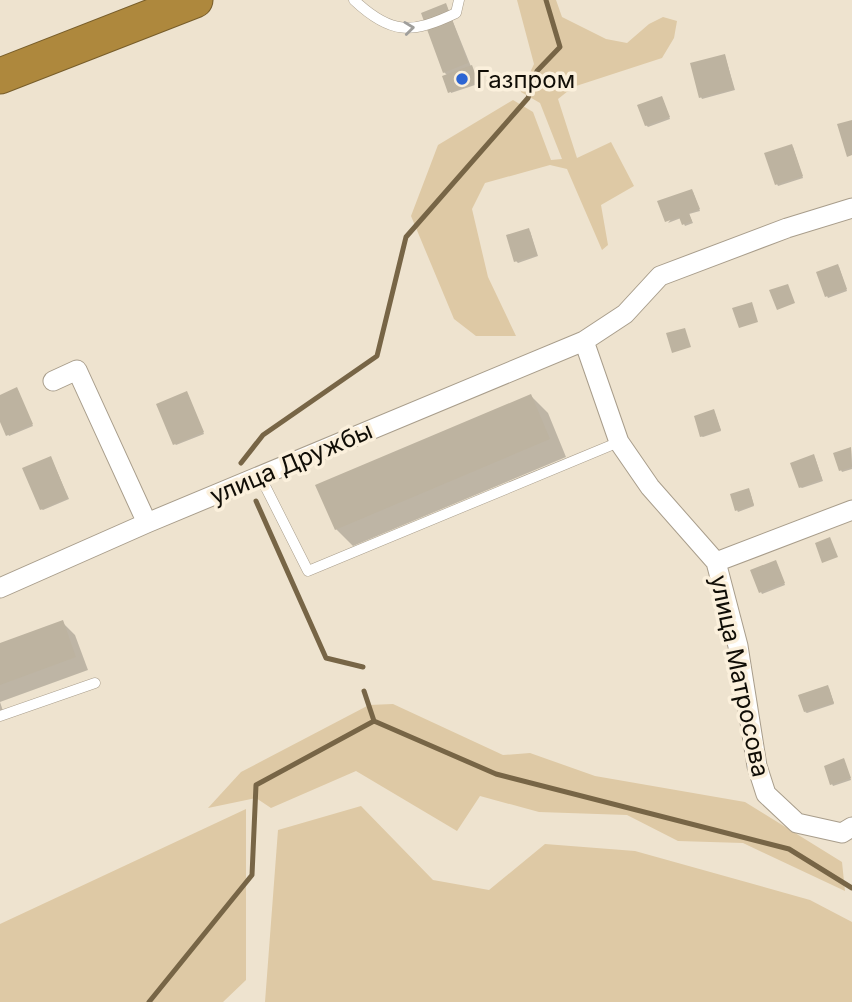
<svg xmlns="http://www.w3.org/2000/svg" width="852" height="1002" viewBox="0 0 852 1002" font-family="Inter,sans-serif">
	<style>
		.green { fill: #dec9a5 }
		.shadow { fill: #0003 }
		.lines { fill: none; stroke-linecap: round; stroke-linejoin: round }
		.stream { stroke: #776546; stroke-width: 5 }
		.building { fill: #bdb3a0 }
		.lane-casing { stroke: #a89d8b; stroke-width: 11 }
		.street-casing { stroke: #a89d8b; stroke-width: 21 }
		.highway-casing { stroke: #775d2a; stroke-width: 37 }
		.lane { stroke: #fff; stroke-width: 10 }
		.street { stroke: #fff; stroke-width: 19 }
		.highway { stroke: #ae883d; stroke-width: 35 }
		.oneway { stroke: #9f9e9b }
		.poi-dot { fill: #2d65d3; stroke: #fbf0dc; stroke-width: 2.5 }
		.labels { text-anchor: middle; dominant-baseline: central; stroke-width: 7; stroke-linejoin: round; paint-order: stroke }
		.poi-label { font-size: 24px; fill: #100d06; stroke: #fbf0dc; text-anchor: start }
		.street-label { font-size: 24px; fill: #100d06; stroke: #fbf0dc }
	</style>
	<rect width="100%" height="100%" fill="#eee3cf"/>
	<path class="green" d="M517,0H556L562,17L606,39L627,43L649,24L663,17L677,21L674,38L662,58L573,87L558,99L577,158L611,142L634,186L601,205L608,245L602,250L567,169L550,165L485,183L472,209L488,277L516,336H476L454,319L411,216L438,145L513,100L533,112L551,160L562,159L540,103L521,92L534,64Z
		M393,704L503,755L530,753L595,776L745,802L842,862L845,891L743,843L678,841L627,815L539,812L480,796L457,831L356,771L271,808L256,798L208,808L241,772L369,705Z
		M361,806L433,880L489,890L545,844L635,851L810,900L852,922V1002H265L278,830Z
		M246,809V980L223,1002H0V924Z"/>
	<path class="shadow" d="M447,7L478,84L451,93L448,76L444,72Z
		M725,56L735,90L702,99L701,97Z
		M663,100L670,119L648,127L646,125Z
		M793,147L803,178L778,186L777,184Z
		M693,192L700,211L689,214L693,223L685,226L681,218L668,223Z
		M530,231L538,256L518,263L516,261Z
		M839,267L847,291L828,298L827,296Z
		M18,391L33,426L9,436L0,418V397Z
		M188,395L204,434L176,445L175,444Z
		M531,396L548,413L566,457L353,546L336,529Z
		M714,411L721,431L703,437L701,436Z
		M851,449L852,469L842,472L841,470Z
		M815,458L823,481L802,488L800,487Z
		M52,460L69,499L43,510L41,509Z
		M750,492L754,506L738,512L737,510Z
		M777,564L785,585L762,594L761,592Z
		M62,622L75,635L88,670L0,702L3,711L0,712V645Z
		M829,688L834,704L807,713L805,712Z
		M844,760L851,780L833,786L832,784Z"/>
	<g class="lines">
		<path class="stream" d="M241,463L263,435L377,356L406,237L528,98L537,71L560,47L546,0
			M256,501L326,658L363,667
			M374,721L496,774L789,849L852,888
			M149,1002L252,875L256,785L374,721L364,691"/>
	</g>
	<path class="building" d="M446,3L468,63L443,73L421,13Z
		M725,54L734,89L699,98L690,63Z
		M472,65L478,82L448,93L442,76Z
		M662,96L670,117L645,126L637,105Z
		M852,120V155L847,157L837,124Z
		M792,144L803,176L775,185L764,153Z
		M692,189L700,209L689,213L692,221L682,225L679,217L665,222L657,201Z
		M529,228L537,255L514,262L506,235Z
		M838,264L847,289L825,297L816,272Z
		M788,284L795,303L777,310L769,290Z
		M752,302L758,322L739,328L732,308Z
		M685,328L691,347L672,353L666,333Z
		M17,387L33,424L6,436L0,422V395Z
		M187,391L204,432L173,445L156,404Z
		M531,394L550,439L335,530L315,485Z
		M714,409L721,430L700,437L694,416Z
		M851,447L852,467L839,471L833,453Z
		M814,454L822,479L799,488L790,463Z
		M51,456L68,498L40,510L22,468Z
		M749,488L754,505L735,511L730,494Z
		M830,537L838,557L822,563L815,543Z
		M776,560L785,583L759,593L750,570Z
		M63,620L76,657L0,685V643Z
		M828,685L834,703L804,712L798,695Z
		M844,758L851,778L830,785L824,766Z"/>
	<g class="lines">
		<defs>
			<path id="lane" d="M354,0C391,35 412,34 456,13L459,0
				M260,476L308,571L619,442
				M0,716L95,683"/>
			<path id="street" d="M584,341L619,442L650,487L716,562L738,646L757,766L766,794L797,823L842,833L852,827
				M53,381L77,370L147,523
				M716,562L852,510
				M0,588L147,523L584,341L625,314L660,276L787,228L852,208"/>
			<path id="highway" d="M0,76L195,0"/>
		</defs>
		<use href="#lane" class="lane-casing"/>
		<use href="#street" class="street-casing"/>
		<use href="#highway" class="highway-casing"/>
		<use href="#lane" class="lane"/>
		<use href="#street" class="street"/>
		<use href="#highway" class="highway"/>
	</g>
	<defs><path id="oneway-chevron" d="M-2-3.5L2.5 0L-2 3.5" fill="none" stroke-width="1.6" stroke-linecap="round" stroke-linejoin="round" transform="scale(1.75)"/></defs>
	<use class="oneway" href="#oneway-chevron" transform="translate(409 28) rotate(-7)"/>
	<circle class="poi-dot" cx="462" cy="79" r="7"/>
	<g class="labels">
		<g class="poi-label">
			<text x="476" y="79">Газпром</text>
		</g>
		<g class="street-label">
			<text transform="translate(291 463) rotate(-23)">улица Дружбы</text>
			<text transform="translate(740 676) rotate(78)">улица Матросова</text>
		</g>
	</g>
</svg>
